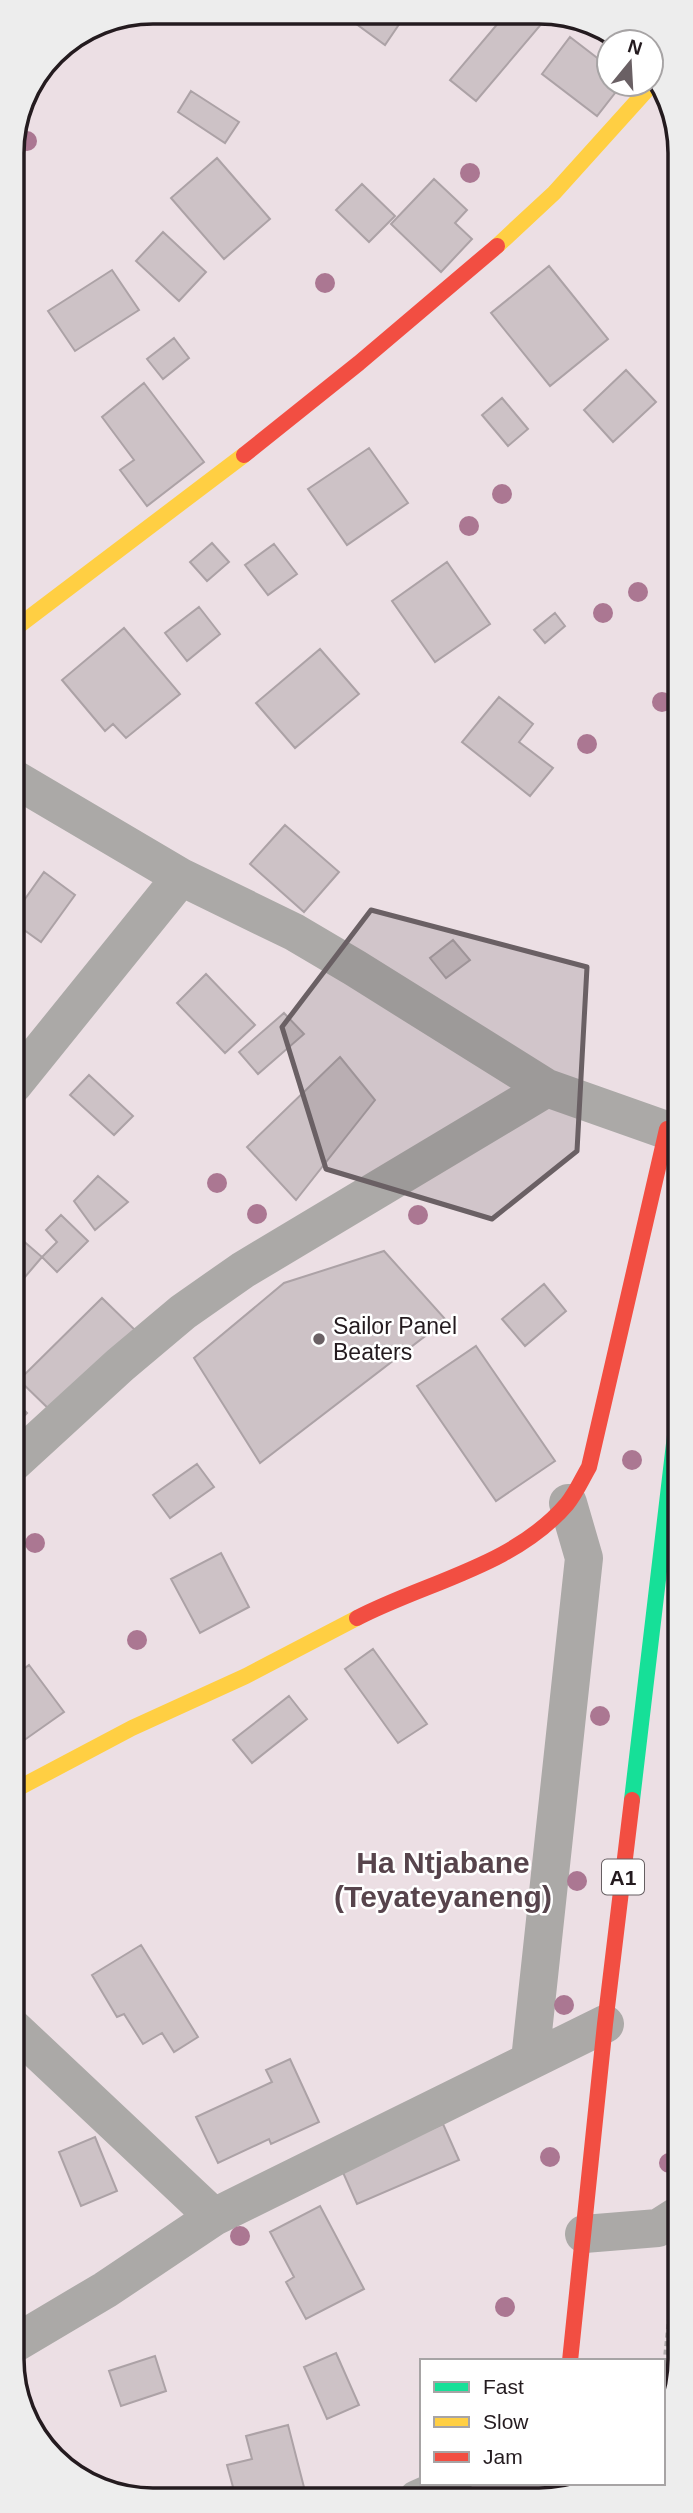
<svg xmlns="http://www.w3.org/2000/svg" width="693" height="2513" viewBox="0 0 693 2513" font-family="Helvetica,sans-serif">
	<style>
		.building { fill: #cdc2c6; stroke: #aca2a6; stroke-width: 2 }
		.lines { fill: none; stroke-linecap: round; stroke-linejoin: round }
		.path { stroke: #afa9aa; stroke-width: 4.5; stroke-dasharray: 5 3.5; stroke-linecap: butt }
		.street { stroke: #aba9a7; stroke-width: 38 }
		.fast { stroke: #16e098; stroke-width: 16 }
		.slow { stroke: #ffcf43; stroke-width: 16 }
		.jam { stroke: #f24e42; stroke-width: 16 }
		.tree { fill: #ab7792 }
		.marked { fill: #6a6064; fill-opacity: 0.2; stroke: #6a6064; stroke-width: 5; stroke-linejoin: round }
		.poi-dot { fill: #6a6064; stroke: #fff; stroke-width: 2.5 }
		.labels { text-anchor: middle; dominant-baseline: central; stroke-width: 5; stroke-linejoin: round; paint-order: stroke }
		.shield { fill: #fff; stroke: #665f62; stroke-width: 2 }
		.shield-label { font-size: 21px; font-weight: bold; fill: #241b1f }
		.poi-label { font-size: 23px; fill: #241b1f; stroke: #fff; text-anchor: start }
		.district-label { font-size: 30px; font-weight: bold; fill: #57444c; stroke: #fff }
		.rim { fill: none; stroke: #241b1f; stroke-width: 3.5 }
	</style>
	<rect width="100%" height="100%" fill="#ecdfe4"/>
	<path class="building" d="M362,14H394L402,20L385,45L355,23Z
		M505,15H549L476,101L450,80Z
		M570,37L609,67V84H622L597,116L542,74Z
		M191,91L239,122L225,143L178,112Z
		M217,158L270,219L224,259L171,198Z
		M434,179L467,210L455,223L472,239L441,272L391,224Z
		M362,184L395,216L369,242L336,210Z
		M163,232L206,272L179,301L136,261Z
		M549,266L608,339L550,386L491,313Z
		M112,270L139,310L75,351L48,311Z
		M174,338L189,358L163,379L147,359Z
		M626,370L656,402L613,442L584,410Z
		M144,383L204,462L147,506L120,470L134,460L102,417Z
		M502,398L528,429L508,446L482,415Z
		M369,448L408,503L347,545L308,489Z
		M212,543L229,562L207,581L190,562Z
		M274,544L297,574L268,595L245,565Z
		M447,562L490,624L435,662L392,601Z
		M199,607L220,634L187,661L165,633Z
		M555,613L565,626L545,643L534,630Z
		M124,628L180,694L126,738L113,724L105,731L62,680Z
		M320,649L359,694L295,748L256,703Z
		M499,697L533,724L519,742L553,768L530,796L462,742Z
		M285,825L339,872L304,912L250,864Z
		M44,872L75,895L41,942L13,922V916Z
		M453,940L470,960L446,978L430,958Z
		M206,974L255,1025L225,1053L177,1003Z
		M284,1013L304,1034L258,1074L239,1052Z
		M340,1057L375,1100L296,1200L247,1147Z
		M89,1075L133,1116L114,1135L70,1095Z
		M98,1176L128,1202L95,1230L74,1201Z
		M61,1215L88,1241L57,1272L42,1257L57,1242L46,1230Z
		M13,1232L42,1257L13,1291Z
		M384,1251L446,1320L260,1463L194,1358L284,1283Z
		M544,1284L566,1311L525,1346L502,1319Z
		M102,1298L136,1331L53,1413L19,1380Z
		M476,1346L555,1461L496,1501L417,1386Z
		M13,1399L27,1413L13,1428Z
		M197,1464L214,1487L170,1518L153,1495Z
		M221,1553L249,1607L200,1633L171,1579Z
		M373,1649L427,1724L398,1743L345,1669Z
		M29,1665L64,1712L23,1741L13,1728V1677Z
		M289,1696L307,1719L252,1763L233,1740Z
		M141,1945L198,2037L174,2052L162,2033L143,2044L124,2014L117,2017L92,1975Z
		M290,2059L319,2122L271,2144L269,2139L218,2163L196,2117L272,2082L266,2070Z
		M443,2124L459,2160L357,2204L341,2168Z
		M95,2137L117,2191L81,2206L59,2152Z
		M320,2206L364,2289L306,2319L286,2282L294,2277L270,2232Z
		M336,2353L359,2405L327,2419L304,2367Z
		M155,2356L166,2391L121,2406L109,2371Z
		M288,2425L307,2499L226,2498L223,2490L233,2487L227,2465L252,2459L246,2436Z"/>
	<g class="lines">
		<path class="path" d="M663,2380L675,2263"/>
		<path class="street" d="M13,778L181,877L294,932L355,968L547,1088L680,1135
			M13,1085L181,877
			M13,1463L120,1365L183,1312L243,1270L547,1088
			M13,2028L214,2217
			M530,2060L584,1558L568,1503
			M584,2234L658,2228L680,2214
			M14,2344L105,2290L214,2217L605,2024
			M417,2499L453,2483"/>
		<path class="fast" d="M632,1800L680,1393
			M555,2499L557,2483"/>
		<path class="slow" d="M497,246L554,193L646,91
			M13,630L244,455
			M13,1791L132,1728L246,1676L357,1618"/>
		<path class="jam" d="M244,455L359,363L497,246
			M357,1618C426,1582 514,1566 567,1504C576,1493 582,1479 589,1467L667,1129
			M570,2361L605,2024L632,1800"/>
	</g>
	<g class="tree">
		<circle cx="27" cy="141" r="10"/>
		<circle cx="470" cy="173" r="10"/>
		<circle cx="325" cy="283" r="10"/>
		<circle cx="502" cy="494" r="10"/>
		<circle cx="469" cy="526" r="10"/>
		<circle cx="638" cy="592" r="10"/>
		<circle cx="603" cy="613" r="10"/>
		<circle cx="662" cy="702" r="10"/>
		<circle cx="587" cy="744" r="10"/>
		<circle cx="217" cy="1183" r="10"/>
		<circle cx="257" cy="1214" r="10"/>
		<circle cx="418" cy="1215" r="10"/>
		<circle cx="632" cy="1460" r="10"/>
		<circle cx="35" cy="1543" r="10"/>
		<circle cx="137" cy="1640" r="10"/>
		<circle cx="600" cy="1716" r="10"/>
		<circle cx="577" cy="1881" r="10"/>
		<circle cx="564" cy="2005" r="10"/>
		<circle cx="550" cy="2157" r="10"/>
		<circle cx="669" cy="2163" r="10"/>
		<circle cx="240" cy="2236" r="10"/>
		<circle cx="505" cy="2307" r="10"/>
	</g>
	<path class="marked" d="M371,910L587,967L577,1151L492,1219L326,1169L282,1027Z"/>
	<circle class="poi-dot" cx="319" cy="1339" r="7"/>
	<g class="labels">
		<rect class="shield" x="602" y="1859.5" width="42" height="35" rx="5"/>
		<g class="shield-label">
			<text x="623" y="1877">A1</text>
		</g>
		<g class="poi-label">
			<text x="333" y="1326">Sailor Panel<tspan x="333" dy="26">Beaters</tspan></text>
		</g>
		<g class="district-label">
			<text x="443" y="1862">Ha Ntjabane<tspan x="443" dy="34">(Teyateyaneng)</tspan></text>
		</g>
	</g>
	<path d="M0 0H693V2513H0ZM153 24H539A129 129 0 0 1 668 153V2359A129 129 0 0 1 539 2488H153A129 129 0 0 1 24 2359V153A129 129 0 0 1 153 24Z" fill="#ededed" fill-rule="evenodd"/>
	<path class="rim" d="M153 24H539A129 129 0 0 1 668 153V2359A129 129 0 0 1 539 2488H153A129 129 0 0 1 24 2359V153A129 129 0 0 1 153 24Z"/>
	<rect x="420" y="2359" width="245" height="126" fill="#ffffff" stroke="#a7a4a5" stroke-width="2"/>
	<rect x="434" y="2382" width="35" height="10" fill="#16e098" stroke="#a7a4a5" stroke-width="2"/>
	<text x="483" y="2394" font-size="21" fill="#241b1f">Fast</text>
	<rect x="434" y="2417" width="35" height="10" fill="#ffcf43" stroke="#a7a4a5" stroke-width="2"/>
	<text x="483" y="2429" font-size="21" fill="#241b1f">Slow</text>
	<rect x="434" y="2452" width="35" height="10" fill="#f24e42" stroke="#a7a4a5" stroke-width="2"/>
	<text x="483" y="2464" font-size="21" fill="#241b1f">Jam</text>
	<g transform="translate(630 63) rotate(18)"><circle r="33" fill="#ffffff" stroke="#a7a4a5" stroke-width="2"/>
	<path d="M0-5L12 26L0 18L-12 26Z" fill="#6a6064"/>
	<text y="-10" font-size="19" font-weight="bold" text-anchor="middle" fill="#241b1f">N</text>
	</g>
</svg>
